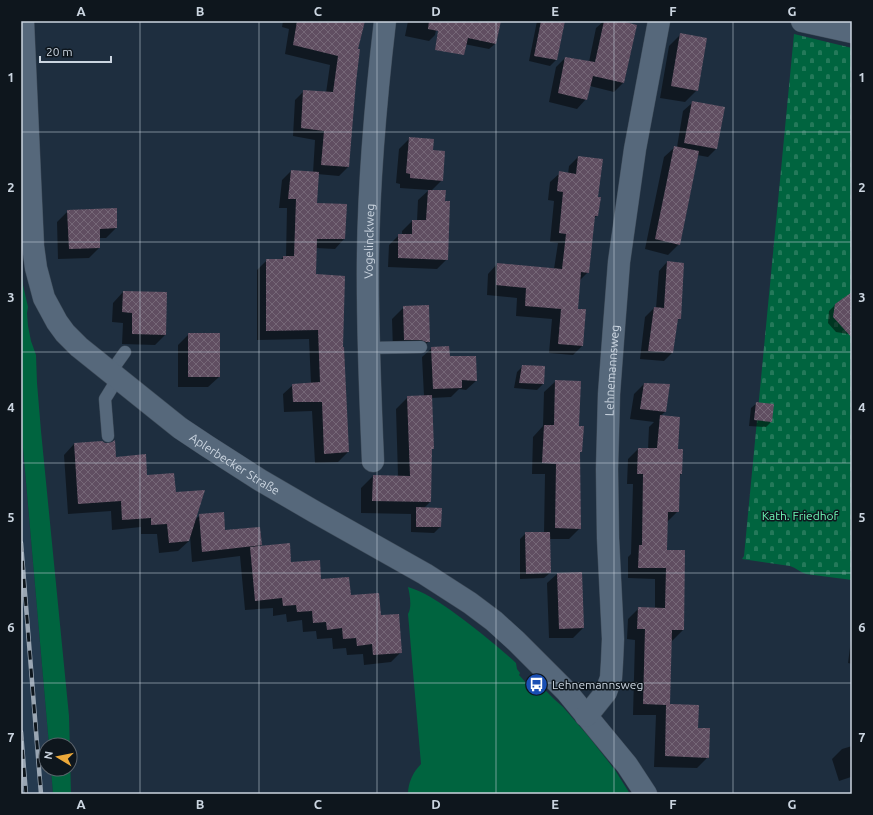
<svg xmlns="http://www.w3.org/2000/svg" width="873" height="815" viewBox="0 0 873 815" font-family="Ubuntu,sans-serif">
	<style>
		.built { fill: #253a4f }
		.green { fill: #00643f }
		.cemetery { fill: url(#cemetery-stones) }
		.shadow { fill: #0007 }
		.building { fill: url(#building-cross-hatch) }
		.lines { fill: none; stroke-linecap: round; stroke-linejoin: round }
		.lane-casing { stroke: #3e4b59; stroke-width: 13 }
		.street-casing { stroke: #3e4b59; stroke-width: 23 }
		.lane { stroke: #56687b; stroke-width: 12 }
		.street { stroke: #56687b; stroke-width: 22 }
		.rail-casing { stroke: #9aa6b3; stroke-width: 4.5 }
		.rail { stroke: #0e161d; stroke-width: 3; stroke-dasharray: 9; stroke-linecap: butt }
		.grid { fill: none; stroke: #cbd5e0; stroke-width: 1; stroke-opacity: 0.55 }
		.labels { text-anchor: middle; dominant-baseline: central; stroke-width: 3; stroke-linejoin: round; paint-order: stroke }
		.street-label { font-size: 12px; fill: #cbd5e0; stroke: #0e161d }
		.park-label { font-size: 12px; fill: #6ffbb8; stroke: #0e161d }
		.poi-label { font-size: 12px; fill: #cbd5e0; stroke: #0e161d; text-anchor: start }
		.neatline { fill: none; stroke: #cbd5e0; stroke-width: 1.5 }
		.grid-label { font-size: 13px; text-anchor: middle; font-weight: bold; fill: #cbd5e0 }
	</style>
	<defs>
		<pattern id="cemetery-stones" width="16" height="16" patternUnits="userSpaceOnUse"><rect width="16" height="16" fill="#00643f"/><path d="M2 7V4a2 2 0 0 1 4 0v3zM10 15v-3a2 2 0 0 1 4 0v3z" fill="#24795a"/></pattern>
		<pattern id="building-cross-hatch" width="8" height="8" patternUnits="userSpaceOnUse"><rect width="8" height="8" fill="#604e61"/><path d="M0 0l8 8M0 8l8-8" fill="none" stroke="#756777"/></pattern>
	</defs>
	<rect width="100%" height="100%" fill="#1e2e3f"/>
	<path class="built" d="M21,425L49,745H46V769H51L53,794H21Z"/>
	<path class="green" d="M21,224L23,245L21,254V268L23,285L28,307L27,313L28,326L31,341L36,355L37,383L41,431L69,716L71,794H53L51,769H70V745H49L21,425Z
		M408,587C424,592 436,600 449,609C473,626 495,644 516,663L517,669L520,673L519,675L529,686L531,687L537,682L554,699L563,707L589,737L615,770L630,794H408C408,783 413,772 421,764L408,614C412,608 410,595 408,587Z"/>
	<path class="cemetery" d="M794,34L852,48V580L806,574C800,572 796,568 790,566L742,559L744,556Z"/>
	<path class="shadow" d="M283,21H364L357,49L348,167L339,176L317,174L316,204L346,205L344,239L335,249L316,248L315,275L342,348H344L348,452L338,462L315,463L312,411L284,412L283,394L293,385L311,384L309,339L257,340V270L267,260H280L283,257H286L287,208H279L282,180L291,171L313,173L315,140L293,136L295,100L304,91L326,93L330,65L285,54L289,29L282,27Z
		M408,21H438L435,35L429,41L405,36Z
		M470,21H500L495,44L489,49L464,44Z
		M537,21H564L556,60L550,66L529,61Z
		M604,21H613L623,83L614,92L590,86L586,99L577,109L549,102L556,67L565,58L589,62L596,28Z
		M681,34L697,90L685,102L660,98L669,46Z
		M692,103L716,149L708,157L697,155L679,244L668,255L645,249L664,157L675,147H677L683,111Z
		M410,138L432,151L442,180L431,191L447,259L437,269L388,267L389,245L399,235H402V231L412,221H417L418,200L429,190L400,188V184L396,183L399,149Z
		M578,157L597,198V216L594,218L588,272L579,281L577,310L582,346L573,355L549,353L552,319L516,316L517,298L487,295L488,274L497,264L554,269L558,243L550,242L554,201L548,200L550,182L560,173L568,174L569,166Z
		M68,211L116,228L106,238H99V248L89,258L58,259L57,222Z
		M667,262L680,318L677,321L672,353L664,361L640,359L645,317L654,308H656L659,271Z
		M123,292L165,335L155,345L122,344L123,323L112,322L113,303Z
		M852,299V331L848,334L836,332L828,323L829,311L835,305Z
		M404,307L429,341L417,353L393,351L392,319Z
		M189,334L219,377L208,387H178V345Z
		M432,348L449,357L476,381L466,390L459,389L451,397L431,398L433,448L431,450L430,502L424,508L440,527L434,533L411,532V514L361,513V488L373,476H398L396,409L408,397L424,396L422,357Z
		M523,366L543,384L537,390L514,388L517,372Z
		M556,381L578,427L581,451L579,454L580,528L569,539H549L550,573L544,578L520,579V539L526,533H544L545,474H532L533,437L543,426L544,392Z
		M644,384L665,412L660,416L677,450H682L681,474L679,477L678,511L667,522L666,551H684L683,630L672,641H670L669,705L697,729L708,757L697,768L654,767L656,715H633L635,640L627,639L628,619L639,608H655V579L628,578V557L631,554L633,484H627L628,459L638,449H648L649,427L654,422L630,419L634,394Z
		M757,403L771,422L766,427L749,426L751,408Z
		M102,442L115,458L175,493L195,520L200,515L224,531L261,545L259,547L290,563L350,597L380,616L401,652L391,662L364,665L363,654L347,655L346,648L333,649L332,638L317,639L316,631L303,632L302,620L287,622L286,614L273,616V608L245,610L240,556L192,562L190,536L189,541L178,551L159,553L157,534H141V527L112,530L111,511L68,514L64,455L74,444Z
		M557,574L583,628L573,638H549L547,583Z
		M852,632V664L848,663Z
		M852,746V779L851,777L839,781L832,759L842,749Z"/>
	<path class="building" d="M297,21H365L358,49H360L356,82L349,167L321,165L324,131L301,128L303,90L333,92L338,56L293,45Z
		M429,21H501L496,44L468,38L464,55L435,50L438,31L428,29Z
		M541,21H565L557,60L534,56Z
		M604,21H621L637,25L624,83L593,76L587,100L558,93L565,57L595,62Z
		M680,33L707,38L698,91L671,86Z
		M692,101L725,107L717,149L684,143Z
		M409,137L434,139L433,150L445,151L443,181L410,178V174L406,173Z
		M674,146L699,151L680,245L655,239Z
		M578,156L603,159L598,197H601L598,216H595L589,273L581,272L578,309H586L583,346L558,344L561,309L525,306L526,288L496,285L497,263L562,269L566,234L559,233L563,192L557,191L559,171L576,174Z
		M291,170L319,172L317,203L347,204L345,239H317L316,274L345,276L343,347H344L349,452L324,454L322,402H293L292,384L320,382L318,330L266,331V259H283V256H294L296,199H288Z
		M428,190H446L445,201H450L448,260L398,258V234H412V220H426Z
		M117,208V228L100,229V248L69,249L67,210Z
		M667,261L684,263L681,319H678L673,353L648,351L654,307L664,308Z
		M123,291L167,292L166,335L132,334V313L122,312Z
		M852,292V338L833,317L835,304Z
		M429,305L430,342H426L421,340H404L403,306Z
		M188,333H220V377H188Z
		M449,346L450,356H476L477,381L462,380V388L433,389L431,347Z
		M522,365L545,366L544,384L519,383Z
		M555,380L581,381L579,426H584L582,452H580L581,529L555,528L556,464L542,463L544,425H554Z
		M644,383L670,384L666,412L640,409Z
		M432,395L434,449H432L431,502L372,501L373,475L410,476L407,396Z
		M756,402L774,404L772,422L754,420Z
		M660,415L680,417L678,449H683L682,474H680L679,512H668L667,550H685L684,630H672L670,704L699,705L698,728H710L709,758L665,756L666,705L643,704L645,629H637L638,607L665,608L666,568H638L639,545H642L643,474H637L638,448H657Z
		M115,440L116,457L146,454L147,475L174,473L176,492L205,490L189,541L169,543L167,524L151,525V518L122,520L121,501L78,504L74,443L102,441L105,443H108L112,442Z
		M416,507L442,508L441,527H416Z
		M224,512L225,530L260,527L262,545L202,552L199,514Z
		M525,532H550L551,573L526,574Z
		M290,543L291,562L320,560L321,579L349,577L351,595L379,593L381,615L399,614L402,653L373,655L372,644L357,646L356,638L343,639L342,628L327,630L326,622L313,623L312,611L297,612L296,605L283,606L282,598L255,601L250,547Z
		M582,572L584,628L559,629L557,573Z"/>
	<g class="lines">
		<defs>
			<path id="lane" d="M369,348L421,347
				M110,373L125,352
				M108,436L105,399L118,378"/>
			<g id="street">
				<path id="s1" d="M23,21L33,246L36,268L44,298L57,322L65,333L79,347L155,408L180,428L207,446L260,480L315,512L425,574L470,603L494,621L516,641L566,691L627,765L646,794"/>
				<path d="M802,21L852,32"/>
				<path id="s2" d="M373,461C370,392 367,323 368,254C369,177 376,98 385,21"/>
				<path id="s3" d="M586,716L594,707L606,692L611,678L612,662L613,639L608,538L607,469L609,394L614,327L619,262L635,149L659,21"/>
			</g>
		</defs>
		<use href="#lane" class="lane-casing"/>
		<use href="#street" class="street-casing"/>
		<use href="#lane" class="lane"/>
		<use href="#street" class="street"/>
		<defs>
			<path id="rail" d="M21,543L41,794
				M21,732L26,794"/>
		</defs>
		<use href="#rail" class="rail-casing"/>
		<use href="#rail" class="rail"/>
	</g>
	<path class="grid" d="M140,21V794M259,21V794M377,21V794M496,21V794M614,21V794M733,21V794M21,132H852M21,242H852M21,352H852M21,463H852M21,573H852M21,683H852"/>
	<defs>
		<symbol id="bus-disc" viewBox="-11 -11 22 22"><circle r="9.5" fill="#1a4fb4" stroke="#0e161d"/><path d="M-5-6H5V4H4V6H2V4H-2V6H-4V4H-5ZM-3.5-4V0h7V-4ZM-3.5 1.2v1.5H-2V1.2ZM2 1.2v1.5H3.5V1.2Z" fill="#fff"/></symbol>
	</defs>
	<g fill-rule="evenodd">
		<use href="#bus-disc" x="524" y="672" width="25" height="25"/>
	</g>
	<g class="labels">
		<g class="street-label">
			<text stroke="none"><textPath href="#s2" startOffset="220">Vogelinckweg</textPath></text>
			<text stroke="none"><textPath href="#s3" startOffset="354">Lehnemannsweg</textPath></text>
			<text stroke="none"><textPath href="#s1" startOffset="534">Aplerbecker Straße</textPath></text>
		</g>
		<g class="park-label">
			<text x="800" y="515">Kath. Friedhof</text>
		</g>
		<g class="poi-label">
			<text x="552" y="684">Lehnemannsweg</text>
		</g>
	</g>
	<rect width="873" height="815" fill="none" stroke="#0e161d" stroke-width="44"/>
	<g transform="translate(58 757) rotate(280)"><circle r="19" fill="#0e161d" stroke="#5a626b"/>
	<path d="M0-3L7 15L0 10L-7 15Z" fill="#eca93a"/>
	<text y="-6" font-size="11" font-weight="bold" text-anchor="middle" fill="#cbd5e0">N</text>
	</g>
	<path d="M40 56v6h71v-6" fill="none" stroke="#cbd5e0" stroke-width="2"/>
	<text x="46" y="56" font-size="12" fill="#cbd5e0" stroke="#0e161d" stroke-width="3" paint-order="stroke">20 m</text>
	<rect x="22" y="22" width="829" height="771" class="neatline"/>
	<g class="grid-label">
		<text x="81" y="16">A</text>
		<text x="200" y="16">B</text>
		<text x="318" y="16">C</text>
		<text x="436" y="16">D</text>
		<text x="555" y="16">E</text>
		<text x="673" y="16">F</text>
		<text x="792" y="16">G</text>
		<text x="11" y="82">1</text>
		<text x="862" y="82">1</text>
		<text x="11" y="192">2</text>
		<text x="862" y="192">2</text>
		<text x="11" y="302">3</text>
		<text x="862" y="302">3</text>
		<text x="11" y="412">4</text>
		<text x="862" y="412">4</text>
		<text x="11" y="522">5</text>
		<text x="862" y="522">5</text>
		<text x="11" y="632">6</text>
		<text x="862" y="632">6</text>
		<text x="11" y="742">7</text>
		<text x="862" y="742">7</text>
		<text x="81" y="809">A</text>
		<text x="200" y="809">B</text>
		<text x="318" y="809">C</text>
		<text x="436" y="809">D</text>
		<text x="555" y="809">E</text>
		<text x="673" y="809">F</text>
		<text x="792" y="809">G</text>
	</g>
</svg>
